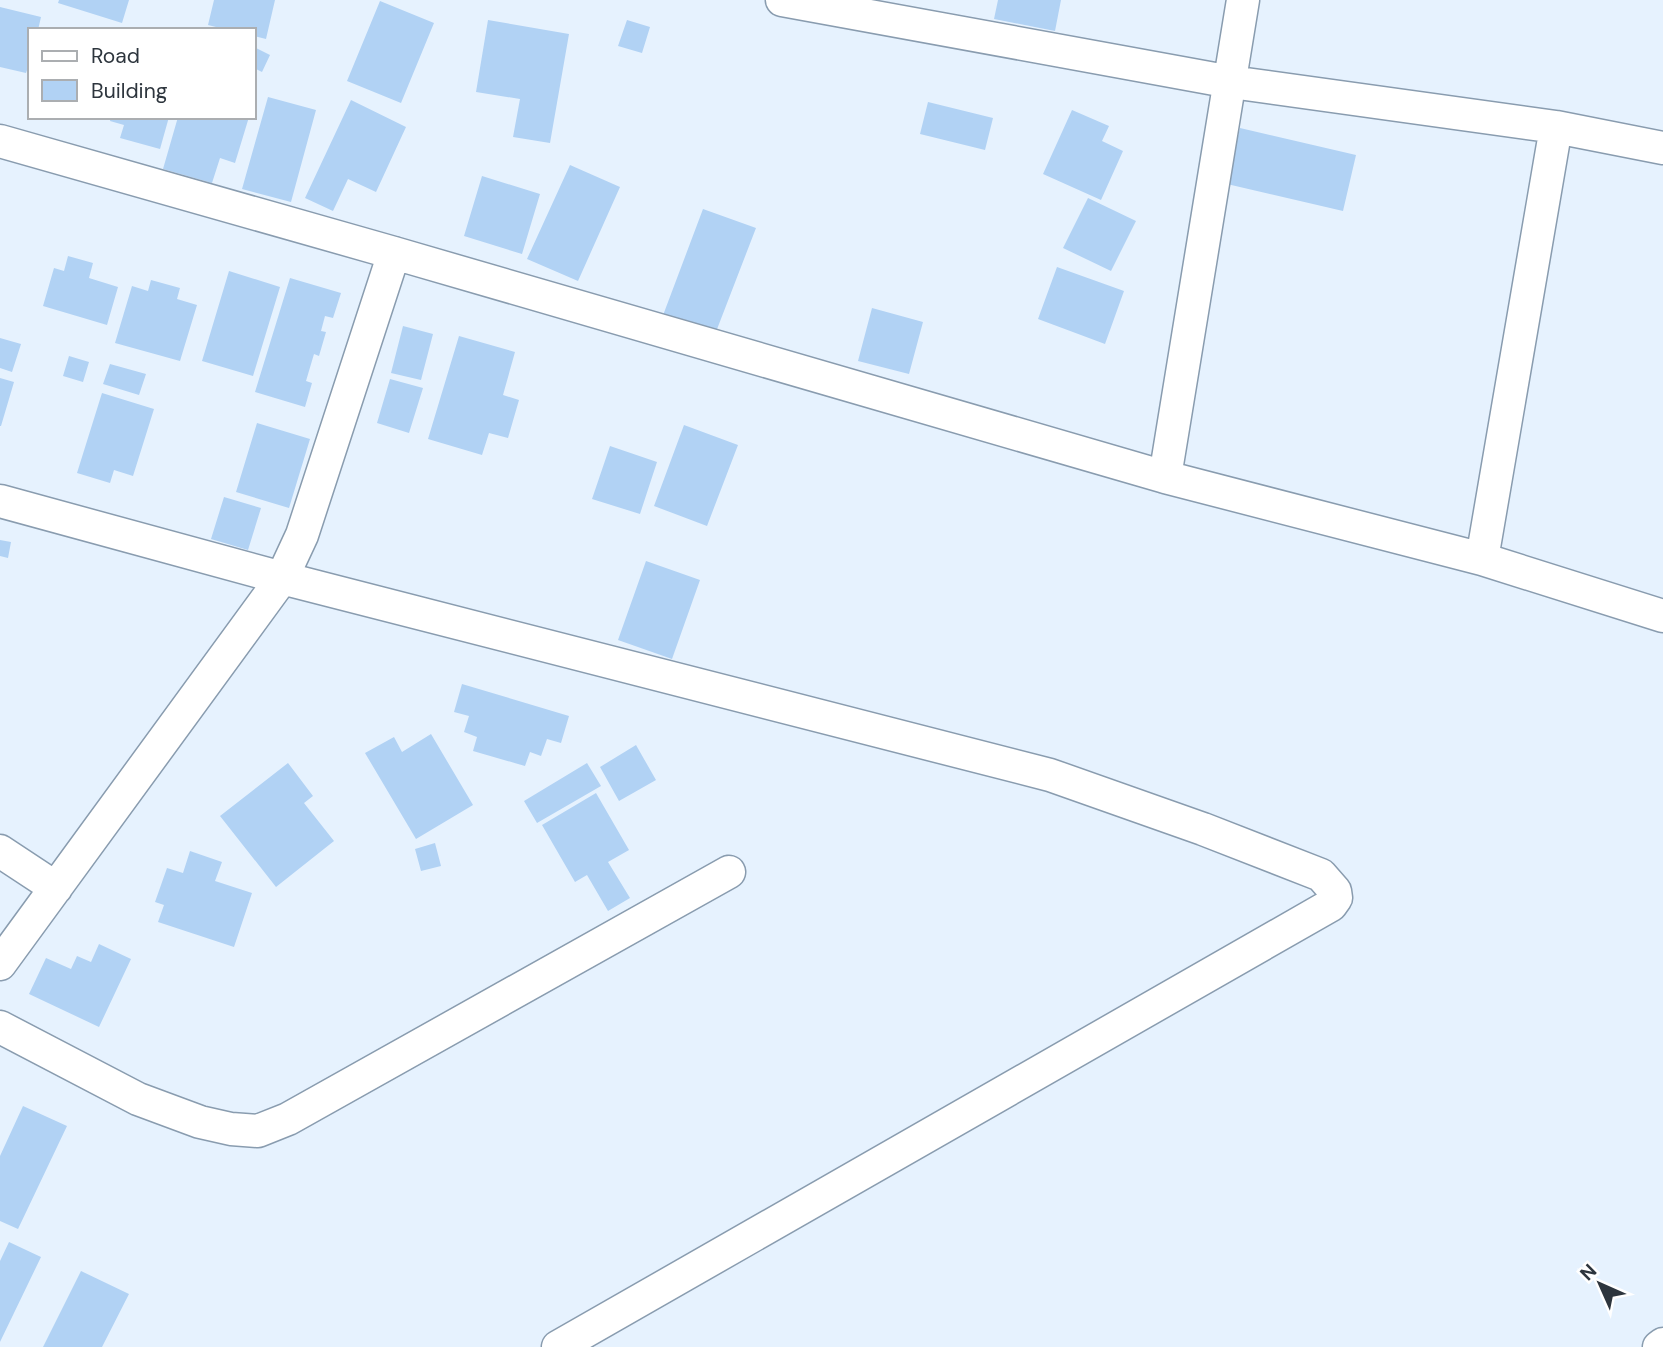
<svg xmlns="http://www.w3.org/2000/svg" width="1663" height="1347" viewBox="0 0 1663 1347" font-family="'DM Sans',sans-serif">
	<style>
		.building { fill: #b1d2f4 }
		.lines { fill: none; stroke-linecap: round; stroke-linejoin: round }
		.minor-casing { stroke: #899caf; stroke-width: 35 }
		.minor { stroke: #fff; stroke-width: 32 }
	</style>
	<rect width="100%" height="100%" fill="#e6f2fe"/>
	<path class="building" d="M59,0H129L122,23L58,3Z
		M214,0H275L266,39L254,36V30H228L208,25Z
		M998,0H1061L1055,31L994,19Z
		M380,1L434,23L401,103L347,81Z
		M0,7L41,17L38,30H30V61L26,73L0,67Z
		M488,20L569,34L550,143L513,137L520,99L476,92Z
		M627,20L650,27L642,53L618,46Z
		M254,47L270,55L262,72L254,68Z
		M268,97L316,110L291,202L242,189Z
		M351,100L406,127L376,192L348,179L333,211L305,198Z
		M928,102L993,118L985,150L920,134Z
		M1072,110L1109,126L1102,141L1123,151L1101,200L1043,174Z
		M111,117H169L160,149L120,138L124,125L110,121Z
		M178,117H249L235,163L220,158L212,183L163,169Z
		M1240,128L1356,155L1343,211L1227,184Z
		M570,165L620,187L578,281L527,259Z
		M482,176L540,194L522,254L464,236Z
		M1088,198L1136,221L1111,271L1063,248Z
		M703,209L756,228L714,337L662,318Z
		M68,256L93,263L89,278L118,287L107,325L43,306L54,268L64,271Z
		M1057,267L1124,291L1105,344L1038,319Z
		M229,271L280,287L253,376L202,361Z
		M290,278L341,293L333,318L325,316L321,331L326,332L319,356L314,354L306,381L312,383L305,407L255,392Z
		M151,280L180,288L177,299L197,305L180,361L115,343L132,286L148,291Z
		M872,308L923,322L909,374L858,361Z
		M403,326L433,334L421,380L391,373Z
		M459,336L515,352L503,395L519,400L508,438L489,433L482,455L428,439Z
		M0,338L21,344L12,372L0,368Z
		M69,356L89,362L83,382L63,376Z
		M110,364L146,374L139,395L103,384Z
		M0,378L14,382L1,426H0Z
		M390,379L423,388L409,433L377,423Z
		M102,393L154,409L133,476L114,470L110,483L77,473Z
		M257,423L310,439L289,508L236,492Z
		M684,425L738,445L707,526L654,506Z
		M610,446L657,462L640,514L592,499Z
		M224,497L261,508L248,550L211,539Z
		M0,540L11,542L8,558L0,556Z
		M646,561L700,580L672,659L618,640Z
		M462,684L569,716L561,743L547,739L541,756L530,752L525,766L473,751L477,737L464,732L469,716L454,712Z
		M431,734L473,805L416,839L365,753L394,737L402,752Z
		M636,745L656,780L619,801L600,767Z
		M288,763L313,796L304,803L334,841L276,887L220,816Z
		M587,763L601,786L537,823L524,801Z
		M596,793L629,850L608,862L630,898L608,911L587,875L575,882L542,825Z
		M435,843L441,866L421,871L415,849Z
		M190,851L222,862L215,881L252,893L234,947L158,922L164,905L155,902L167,868L183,873Z
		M99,944L131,959L99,1027L29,994L46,958L71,969L77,956L91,962Z
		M23,1106L67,1126L18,1229L0,1221V1156Z
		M9,1242L41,1257L0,1342V1261Z
		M81,1271L129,1294L102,1347H43Z"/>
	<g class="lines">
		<defs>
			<path id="minor" d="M782,0L1231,82L1556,127L1663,148
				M0,141L394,253L1165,477L1482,559L1663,616
				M1165,477L1243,0
				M0,501L282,578L1050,775L1203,829L1321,875L1335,891L1336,898L1331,905L558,1347
				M1482,559L1556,127
				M0,851L56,888
				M0,964L282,578L302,535L394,253
				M0,1027L138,1099L200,1122L231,1129L258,1131L288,1119L729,872
				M1659,1347L1663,1344"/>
		</defs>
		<use href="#minor" class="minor-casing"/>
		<use href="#minor" class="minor"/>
	</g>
	<rect x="28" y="28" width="228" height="91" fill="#ffffff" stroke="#abaeb1" stroke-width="2"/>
	<rect x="42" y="51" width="35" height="10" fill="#ffffff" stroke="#abaeb1" stroke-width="2"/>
	<text x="91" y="63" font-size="21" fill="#2d353d">Road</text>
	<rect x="42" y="80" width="35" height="21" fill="#b1d2f4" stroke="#abaeb1" stroke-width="2"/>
	<text x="91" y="98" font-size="21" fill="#2d353d">Building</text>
	<g transform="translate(1600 1284) rotate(315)" stroke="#ffffff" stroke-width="5" paint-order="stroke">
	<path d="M0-5L12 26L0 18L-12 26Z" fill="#2d353d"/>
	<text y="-10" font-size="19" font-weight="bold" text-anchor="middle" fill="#2d353d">N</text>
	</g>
</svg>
